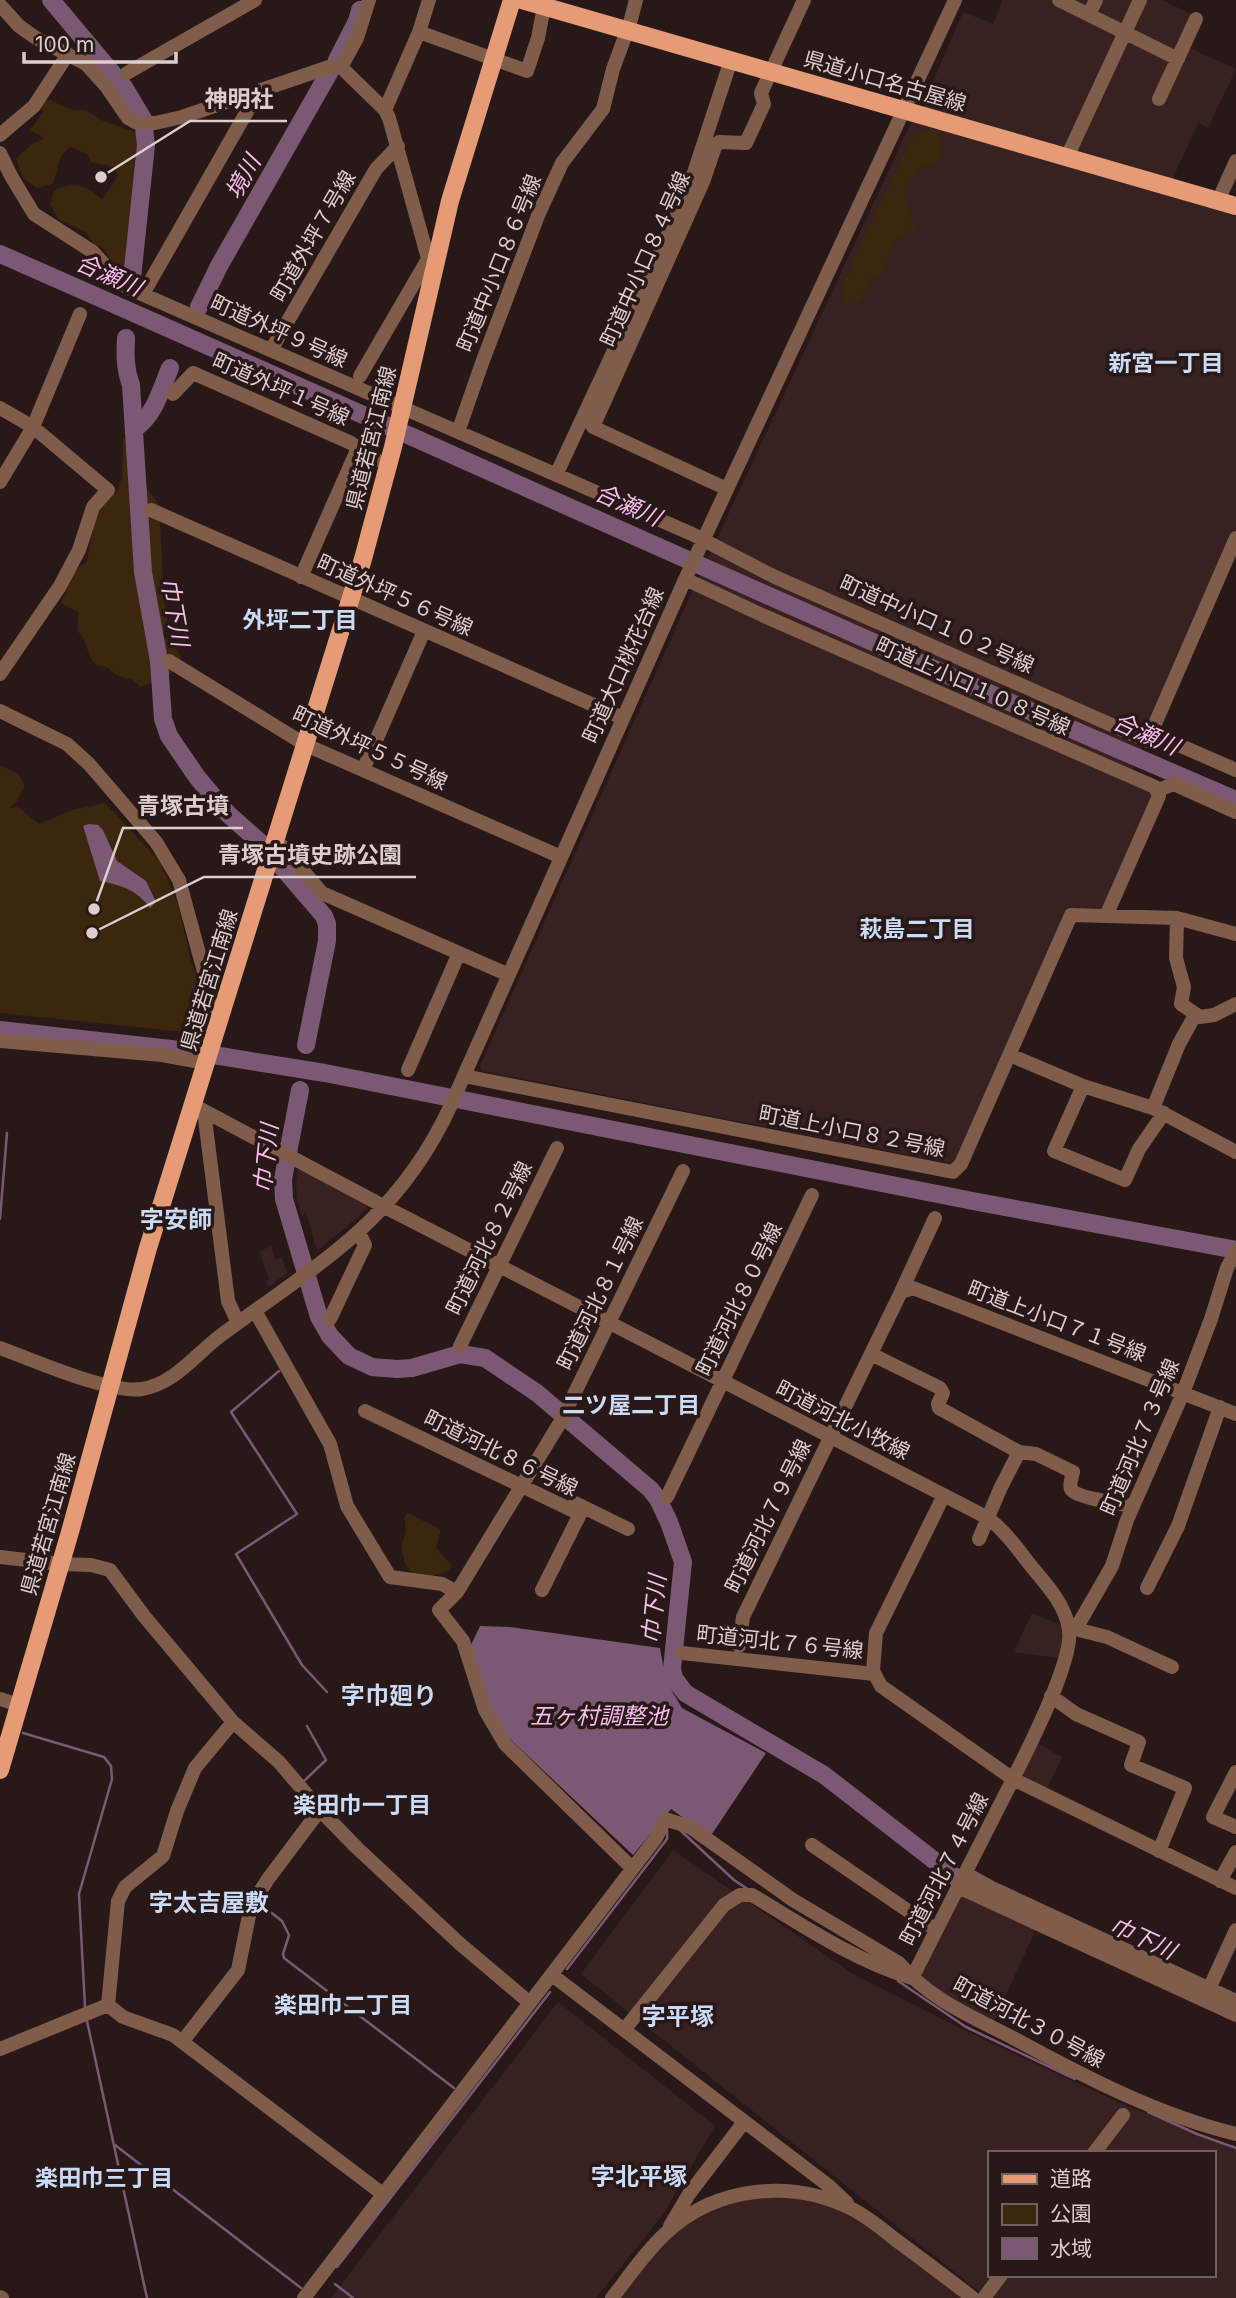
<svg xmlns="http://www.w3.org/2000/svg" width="1236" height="2298" viewBox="0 0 1236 2298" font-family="Inter,'Noto Sans JP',sans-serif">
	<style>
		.built { fill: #382221; fill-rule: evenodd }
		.green { fill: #3a270e }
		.water { fill: #7b5975 }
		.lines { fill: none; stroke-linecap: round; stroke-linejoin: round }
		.stream { stroke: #7b5975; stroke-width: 2.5 }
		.river { stroke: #7b5975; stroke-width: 18 }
		.minor { stroke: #805c4a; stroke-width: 14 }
		.major { stroke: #e59b75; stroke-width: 18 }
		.labels { text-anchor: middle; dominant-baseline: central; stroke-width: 7; stroke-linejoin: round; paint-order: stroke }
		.street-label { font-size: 21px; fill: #dbcfce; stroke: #291818 }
		.water-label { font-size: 23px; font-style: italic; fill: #f8bded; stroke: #291818 }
		.neighbourhood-label { font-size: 23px; font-weight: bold; fill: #cadbf5; stroke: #291818 }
		.quarter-label { font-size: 24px; font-weight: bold; fill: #cadbf5; stroke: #291818 }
		.leader { fill: none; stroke: #dbcfce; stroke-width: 2.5 }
		.callout-dot { fill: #dbcfce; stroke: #291818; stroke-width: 2.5 }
		.callout-label { font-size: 23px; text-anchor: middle; font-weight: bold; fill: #dbcfce; stroke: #291818; stroke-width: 7; stroke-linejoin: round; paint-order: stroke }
	</style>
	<rect width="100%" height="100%" fill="#291818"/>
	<path class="built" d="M1003,0H1161L1199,17L1187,47L1236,69L1208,128L1198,123L1172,180L923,112V105L963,12L993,24Z
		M915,122L1236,212V529L1127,782L1154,795L1102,908H1067L955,1164L482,1071L480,1066L690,596L911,123Z
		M301,1169L366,1203L367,1208L358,1217L317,1251L306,1211L302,1217L298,1202L296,1185L298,1170Z
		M271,1246L275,1259L282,1257L287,1273L268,1287L266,1281L269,1279L259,1252Z
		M1032,1613L1063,1626L1065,1633L1058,1658L1014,1652Z
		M1036,1743L1062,1757L1046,1790L1025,1778L1023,1771Z
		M673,1850L853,1974L966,2031L1120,2103L1236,2150V2298H987L581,1974ZM989,2153H1213V2275H989Z
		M959,1892L1037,1927L994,2021L945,1999L916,1977Z
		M558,2002L715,2126L662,2216L596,2298H331Z
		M729,2197L826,2198L973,2298H612L655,2243Z"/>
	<path class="green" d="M50,100L72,110H86L101,120L147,136C154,173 145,226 139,263L124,270L116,268L103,248L93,243L86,232L59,220L50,204L54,191C72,180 89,186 102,200L118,176L114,167L91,162L87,154L70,147L61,156L53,184L37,188L23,178L16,159L32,144L45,138L30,130L44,111L36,107L41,101Z
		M922,131H938L944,153L938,163C920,161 917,177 905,186L906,205L917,228C894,236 889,249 884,272L873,277C869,289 864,297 853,305L844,303L842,289L858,249L904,154L915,134Z
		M140,422L146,487L159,505L164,597L167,618L163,636L175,647L181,658L170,675L140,687C129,674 130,681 119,676C107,670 114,667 97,666C83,651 91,644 77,631L79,613L61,603L73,573L87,561L95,516L118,489L122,477L123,440Z
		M0,765L19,774L25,787L16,802L9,808L18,807L39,824L72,810L105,803L160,862L178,904L191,961L213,1019L205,1034L0,1013Z
		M408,1513L441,1530L436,1548L452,1566C447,1573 440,1574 432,1576C415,1581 404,1567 402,1551C400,1540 409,1536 404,1518Z"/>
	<path class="water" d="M89,824L98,825L103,830L117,861L146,881L156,902L150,908C137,890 121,885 100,881L83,826Z
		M480,1626L510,1627L660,1648L666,1681L682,1708L766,1753L710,1837L671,1809L633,1855L510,1739L494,1720L470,1647Z"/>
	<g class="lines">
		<path class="stream" d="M0,1219L7,1133
			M279,1371L231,1412L297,1514L236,1554L302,1665L327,1692
			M670,1692L672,1669
			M23,1733L104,1757L111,1766L112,1779L79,1894L85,2007
			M304,1781L326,1760L307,1726
			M680,1830L734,1880L749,1890
			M259,1903L282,1921L289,1935L283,1954L284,1958L454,2088
			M567,1969L667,1839V1830
			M898,1981L966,2027L1075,2079
			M87,2021L147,2298
			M1148,2112L1197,2134L1236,2148
			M115,2145L301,2288
			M337,2267L550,1992
			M335,2284L353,2298"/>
		<path class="river" d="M51,0L124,87L143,119L146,145L132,278
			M337,60L357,21L360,10
			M0,254C412,435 822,623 1236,800
			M199,307L219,266L330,71
			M126,338C125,355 125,369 131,385L143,572L159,661L163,719L169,736L197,777L228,814L263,845L324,916L327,924V941L306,1045
			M135,428C154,417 162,387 170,368
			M0,1030L189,1051L325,1073L978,1202L1236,1250
			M300,1090L283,1179L284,1199L319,1317L330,1336L349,1356L372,1367L397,1369L412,1368L460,1354L485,1358L537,1393L650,1489L658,1499L669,1522L683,1562L672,1669L674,1678L685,1693L824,1775L958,1879L1001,1899"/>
		<path class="minor" d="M1059,0L1178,59
			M0,5L19,26L36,38L86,64L106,86L128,118L135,122L155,123L182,117L329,67H341L385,110L389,118L429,262L434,265
			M1089,14L1096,0
			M419,32L527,71L538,38L544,7
			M341,67L357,38L369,0
			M127,73L255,0
			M1159,99L1196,19
			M385,110L419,32L429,0
			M0,135L34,106L68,54
			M0,153L11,176L34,214L93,252L119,281L128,288L692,534L775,577L1148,741L1151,733
			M1067,157L1140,0
			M1218,201L1236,161
			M143,294L258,92
			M271,350L376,169L398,146
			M360,376L428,259
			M173,394L193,373L351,443L377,460
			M0,408L33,427L108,490L93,507L79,550L60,586L0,674
			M458,432L482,363L539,213L562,163L603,109L613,69L630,23L636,0
			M556,475L687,194L731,60
			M0,482L33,427L80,314
			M727,489L593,427L703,182L716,144L719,142L746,143L764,104L761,93L804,0
			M151,510L623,718
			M1236,538L1151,733L1236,770
			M301,577L358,448
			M685,579L762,615L1155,787L1159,796L1106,916
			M169,661L306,745L561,857
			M0,711L67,744L89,764L156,842L179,880L212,1001L220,1019
			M363,770L424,631
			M1158,790L1174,784L1236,812
			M275,842L282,846L322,893L509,975
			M1177,918L1176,958L1184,987L1181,1004L1200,1017L1214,1015L1236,1004
			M0,1041L162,1055L206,1063
			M1010,1055L1083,1086L1153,1108L1236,1152
			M408,1070L459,953
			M464,1076L953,1172L961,1164L1071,915L1177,918L1236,934
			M1083,1086L1054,1151L1125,1180L1139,1149L1164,1113
			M193,1105L385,1207L988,1518C1006,1532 1017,1548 1031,1566C1046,1584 1065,1604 1069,1629C1074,1660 1028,1749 1013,1779L1236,1888
			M1153,1108L1179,1044L1195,1015
			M204,1111L228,1301L238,1323
			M901,1292L913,1288L1236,1414
			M255,1311L330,1444L347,1506L390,1577L442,1584L457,1592
			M330,1319L365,1245L359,1233
			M460,1346L557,1148
			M0,1348C34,1360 109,1394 142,1389C174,1384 195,1355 220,1336C317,1264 396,1223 450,1107L687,575L955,0
			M871,1354L940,1388L943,1393L938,1404L939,1408L1019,1452L1036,1454L1073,1472C1072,1476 1069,1486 1071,1489C1076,1498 1122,1504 1133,1506
			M365,1411L580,1514L542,1590
			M667,1497L812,1195
			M575,1503L628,1529
			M979,1539L1000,1489L1019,1452
			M0,1557L60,1564L91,1565L110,1570L144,1616L233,1722L279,1762L320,1810L356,1847L459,1943L530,2003
			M1147,1588L1178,1526L1220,1407
			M1075,1629L1107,1637L1172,1667
			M1069,1632L1078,1625L1112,1566L1127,1520L1183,1393L1211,1319L1227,1268L1236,1251
			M739,1646L743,1617L901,1292L935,1218
			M682,1653L874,1674
			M1051,1696L1076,1714L1139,1742L1131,1765L1185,1788L1159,1851
			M0,1699L19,1705
			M1236,1772L1213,1817L1236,1827
			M812,1845L936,1930
			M632,1868L505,1744L485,1710L463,1641L439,1610L457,1592L561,1421L683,1171
			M965,1873L992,1888L1236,2001
			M1220,1881L1236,1852
			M958,1887L1236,2015
			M552,1975L829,2186L847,2203
			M1209,1989L1236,1930
			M108,2005L123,2017L173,2035L384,2195
			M108,2005L118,1901L125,1887L163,1856L177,1811L195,1768L233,1722
			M624,2030L724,1905L740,1895H752C802,1925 855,1961 912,1978L1013,1779L881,1686L873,1671L876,1633L944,1495
			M182,2042L238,1970L251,1906L268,1879L320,1810
			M0,2049L108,2005
			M1094,2153L1123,2115
			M670,2226L689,2194L744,2122
			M0,2297L2,2298
			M304,2298L656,1838L665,1819L690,1827L793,1900L899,1963C930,2000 973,2017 1015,2039C1085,2077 1158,2115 1236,2134
			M612,2298C630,2275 646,2251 667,2232C717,2186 792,2179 852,2209C868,2217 882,2229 896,2240C922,2259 948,2279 973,2298
			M984,2298L1001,2275"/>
		<path class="major" d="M522,0L1236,206
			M0,1770L70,1532L148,1248L363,559L393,447L450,201L512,0"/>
	</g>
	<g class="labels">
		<g class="street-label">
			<text transform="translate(885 81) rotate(16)">県道小口名古屋線</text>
			<text transform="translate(313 236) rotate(-60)">町道外坪７号線</text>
			<text transform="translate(645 259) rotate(-66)">町道中小口８４号線</text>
			<text transform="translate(499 263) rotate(-68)">町道中小口８６号線</text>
			<text transform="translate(279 331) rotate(24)">町道外坪９号線</text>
			<text transform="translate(281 389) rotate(24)">町道外坪１号線</text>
			<text transform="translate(371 438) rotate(-76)">県道若宮江南線</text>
			<text transform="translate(395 595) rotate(24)">町道外坪５６号線</text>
			<text transform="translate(937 624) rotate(24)">町道中小口１０２号線</text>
			<text transform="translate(623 665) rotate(-66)">町道大口桃花台線</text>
			<text transform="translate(973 686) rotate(24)">町道上小口１０８号線</text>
			<text transform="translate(370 748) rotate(25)">町道外坪５５号線</text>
			<text transform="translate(209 980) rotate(-73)">県道若宮江南線</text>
			<text transform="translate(852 1131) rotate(11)">町道上小口８２号線</text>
			<text transform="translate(489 1238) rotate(-64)">町道河北８２号線</text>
			<text transform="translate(600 1293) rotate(-64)">町道河北８１号線</text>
			<text transform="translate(739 1299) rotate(-64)">町道河北８０号線</text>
			<text transform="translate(1057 1321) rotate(21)">町道上小口７１号線</text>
			<text transform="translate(843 1420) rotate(27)">町道河北小牧線</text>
			<text transform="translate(1140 1437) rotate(-67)">町道河北７３号線</text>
			<text transform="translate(501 1453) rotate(26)">町道河北８６号線</text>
			<text transform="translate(768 1516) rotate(-64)">町道河北７９号線</text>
			<text transform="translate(48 1524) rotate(-74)">県道若宮江南線</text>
			<text transform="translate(780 1642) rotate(6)">町道河北７６号線</text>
			<text transform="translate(944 1869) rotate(-63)">町道河北７４号線</text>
			<text transform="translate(1029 2022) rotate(28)">町道河北３０号線</text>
		</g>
		<g class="water-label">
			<text transform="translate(243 177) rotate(-61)">境川</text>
			<text transform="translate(109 275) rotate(24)">合瀬川</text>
			<text transform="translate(628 505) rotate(24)">合瀬川</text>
			<text transform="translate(175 612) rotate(80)">巾下川</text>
			<text transform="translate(1146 734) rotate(24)">合瀬川</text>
			<text transform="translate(266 1158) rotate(-84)">巾下川</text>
			<text transform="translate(654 1609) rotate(-84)">巾下川</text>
			<text x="599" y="1716">五ヶ村調整池</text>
			<text transform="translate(1143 1938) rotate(25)">巾下川</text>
		</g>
		<g class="neighbourhood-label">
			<text x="1166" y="363">新宮一丁目</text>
			<text x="300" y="620">外坪二丁目</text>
			<text x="917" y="929">萩島二丁目</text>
			<text x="631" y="1405">二ツ屋二丁目</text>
			<text x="362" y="1805">楽田巾一丁目</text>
			<text x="343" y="2005">楽田巾二丁目</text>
			<text x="104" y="2178">楽田巾三丁目</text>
		</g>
		<g class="quarter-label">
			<text x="176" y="1219">字安師</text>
			<text x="389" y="1695">字巾廻り</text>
			<text x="209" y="1902">字太吉屋敷</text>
			<text x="678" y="2016">字平塚</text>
			<text x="639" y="2176">字北平塚</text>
		</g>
	</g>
	<path class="leader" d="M101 177L190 121H287M94 909L123 828H243M92 933L204 877H416"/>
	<g class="callout-dot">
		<circle cx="101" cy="177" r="7"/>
		<circle cx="94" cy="909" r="7"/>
		<circle cx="92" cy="933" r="7"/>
	</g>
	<g class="callout-label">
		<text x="239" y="107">神明社</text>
		<text x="183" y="814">青塚古墳</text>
		<text x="310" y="863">青塚古墳史跡公園</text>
	</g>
	<rect x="988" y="2151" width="228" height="126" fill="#291818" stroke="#706161" stroke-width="2"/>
	<rect x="1002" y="2174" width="35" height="10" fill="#e59b75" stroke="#706161" stroke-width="2"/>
	<text x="1050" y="2186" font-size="21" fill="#dbcfce">道路</text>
	<rect x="1002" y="2204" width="35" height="21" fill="#3a270e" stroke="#706161" stroke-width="2"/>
	<text x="1050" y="2221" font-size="21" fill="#dbcfce">公園</text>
	<rect x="1002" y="2238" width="35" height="21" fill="#7b5975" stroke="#706161" stroke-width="2"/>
	<text x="1050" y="2256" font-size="21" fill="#dbcfce">水域</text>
	<path d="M24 52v10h152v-10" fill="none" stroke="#dbcfce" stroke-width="3.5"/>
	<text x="35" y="52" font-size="21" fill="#dbcfce" stroke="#291818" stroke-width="5" paint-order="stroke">100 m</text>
</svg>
